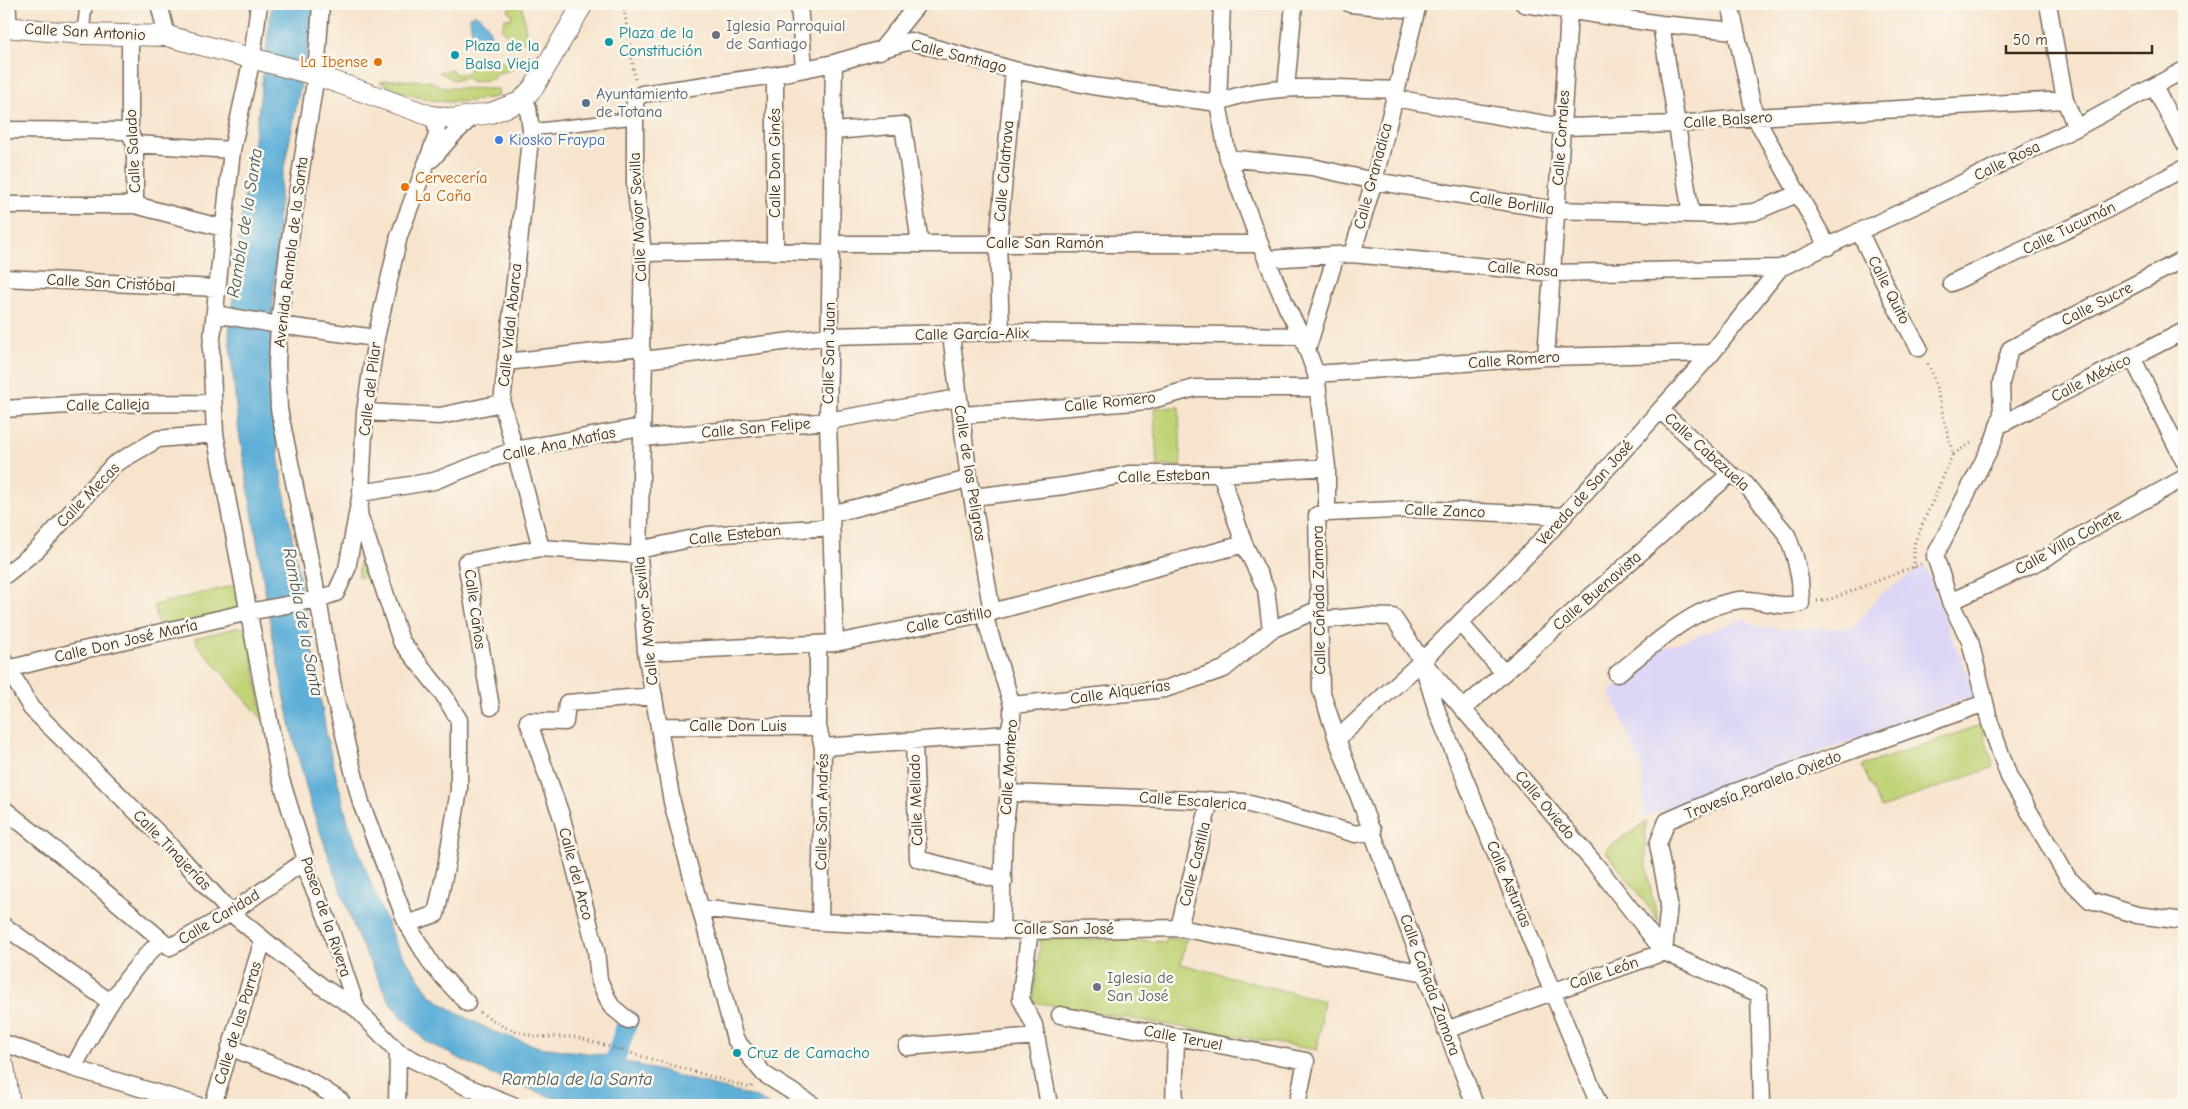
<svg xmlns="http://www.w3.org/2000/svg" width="2188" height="1109" viewBox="0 0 2188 1109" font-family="'Comic Neue',sans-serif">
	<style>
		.built { fill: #ddd5f6 }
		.green { fill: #c0d377; stroke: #7e7e4a }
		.water { fill: #5dafd8; stroke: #4c6c7b }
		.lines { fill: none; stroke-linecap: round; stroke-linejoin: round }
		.canal { stroke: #5dafd8; stroke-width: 20 }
		.pedestrian-casing { stroke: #7d6b5b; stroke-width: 14 }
		.minor-casing { stroke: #7d6b5b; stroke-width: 19 }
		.tertiary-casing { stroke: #7d6b5b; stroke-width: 22 }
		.path { stroke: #7d6b5b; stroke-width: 3; stroke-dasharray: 1 4; stroke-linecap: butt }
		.pedestrian { stroke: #fff; stroke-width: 11 }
		.minor { stroke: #fff; stroke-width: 16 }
		.tertiary { stroke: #fff; stroke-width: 20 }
		.worship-dot { fill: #6b7280; stroke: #fbf7ec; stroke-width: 2 }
		.culture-dot { fill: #0f9aa8; stroke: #fbf7ec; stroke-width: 2 }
		.food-dot { fill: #e8710a; stroke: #fbf7ec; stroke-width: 2 }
		.service-dot { fill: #5c6f8a; stroke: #fbf7ec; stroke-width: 2 }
		.shop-dot { fill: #3f7fe0; stroke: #fbf7ec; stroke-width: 2 }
		.labels { text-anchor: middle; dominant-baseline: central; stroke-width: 5; stroke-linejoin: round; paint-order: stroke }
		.worship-label { font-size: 16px; fill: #5b616d; stroke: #fbf7ec; text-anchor: start }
		.street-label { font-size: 16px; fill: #3b2a1e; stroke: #fbf7ec }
		.culture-label { font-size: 16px; fill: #0d838f; stroke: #fbf7ec; text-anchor: start }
		.food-label { font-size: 16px; fill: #c56008; stroke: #fbf7ec; text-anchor: end }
		.service-label { font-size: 16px; fill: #4e5e75; stroke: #fbf7ec; text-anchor: start }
		.shop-label { font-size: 16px; fill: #366cbe; stroke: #fbf7ec; text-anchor: start }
		.water-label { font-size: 18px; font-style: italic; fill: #47595f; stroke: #fbf7ec }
	</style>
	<rect width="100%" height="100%" fill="#fbf7ec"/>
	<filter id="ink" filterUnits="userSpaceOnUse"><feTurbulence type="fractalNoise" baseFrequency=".02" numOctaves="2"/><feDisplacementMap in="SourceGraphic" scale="10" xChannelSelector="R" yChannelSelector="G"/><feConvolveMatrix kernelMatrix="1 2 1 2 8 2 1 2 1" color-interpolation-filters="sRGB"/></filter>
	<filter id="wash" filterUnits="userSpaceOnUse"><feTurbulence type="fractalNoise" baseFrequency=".0096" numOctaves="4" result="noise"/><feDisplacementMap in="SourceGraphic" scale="20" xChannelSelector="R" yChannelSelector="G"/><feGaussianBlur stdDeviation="1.12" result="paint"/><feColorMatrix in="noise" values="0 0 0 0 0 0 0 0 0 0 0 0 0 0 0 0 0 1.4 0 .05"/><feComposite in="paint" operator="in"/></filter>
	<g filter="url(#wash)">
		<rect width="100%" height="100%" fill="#f7e4cd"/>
		<path class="built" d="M1925,565L1949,631L1977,694L1644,817L1642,769L1610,692L1625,679L1644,655L1744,619L1759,627L1784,629L1845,628L1851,630L1881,594Z"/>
		<path class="green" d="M511,4H522L527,41L521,42L519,39L513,40L501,28L505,18L511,19L512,14L508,11Z
			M478,57L483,62L498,59L507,65L508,59L520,58L512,70L498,73L493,79L471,82L468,78L454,80L439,72L452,70L455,74H467L470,70L467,66Z
			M390,80L429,81L445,88L498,89L499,96C451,107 424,103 380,82Z
			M1179,407L1181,466H1157L1154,408Z
			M362,533L373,576L358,577Z
			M235,585L239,599L238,606L231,611L164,627L158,624L154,605Z
			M240,627L248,630L263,720L198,645L195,638Z
			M1981,725L1994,767L1881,808L1862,766Z
			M1646,822C1643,857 1649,889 1659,921L1605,850Z
			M1041,937L1166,942L1167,938L1186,940L1181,964L1324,1001L1317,1050L1033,1002Z"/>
		<path class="water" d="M272,4H314L313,23L281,183L273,299L271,363L279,461L328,743L348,822L373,889L397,947L431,996L457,1013L492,1031L539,1047L602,1055L757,1098L770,1105H572L488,1073L425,1041L392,1006L358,938L312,809L292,733L273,639L238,426L229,334L242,211L258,115Z
			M475,14C484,19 489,25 491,36L480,47L477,46V37L472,34L470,17Z"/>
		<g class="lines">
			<path class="canal" d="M600,1105L628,1020"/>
		</g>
	</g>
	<g filter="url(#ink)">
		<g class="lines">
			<defs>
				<path id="pedestrian" d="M10,4L11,27
					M83,34L86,4
					M531,130L634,118"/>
				<path id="minor" d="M159,4L167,36
					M259,4L252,58L232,150L211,348L215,434L279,773L306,860L308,876L326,916L357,1009L398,1052L465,1086L513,1105
					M321,4L316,75L289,245L279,325L277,363L279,409L318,599L335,698L361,803L407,924L432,965L467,1003
					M799,4L804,69
					M1222,4L1218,103L1228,158L1260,244L1288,310L1302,336L1316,374L1327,467V513L1317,515L1321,690L1337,739L1475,1105
					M1350,4L1415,10
					M1524,4L1661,24L1735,31
					M1730,4L1755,117L1828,247
					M2048,4L2065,100L2076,128
					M1661,24L1691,214
					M130,36V122L129,131L135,144V205
					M880,51L918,4
					M834,63L828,421L835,643
					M2154,87L2184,143
					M1286,88L1294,4
					M524,98L528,108L531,130L502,403L541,548
					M1394,98L1563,127L1678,124L1755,117L2065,100
					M4,130L129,131
					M834,131L903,125L920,244
					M135,144L232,150
					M1228,158L1312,167L1374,181L1555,210L1719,215L1754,212L1797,194
					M432,159L452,136L473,116
					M4,205H135L223,228
					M1859,231L1896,307L1919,348
					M831,244H1260
					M775,251V75
					M643,253L775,251L830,253
					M1352,254L1374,181L1418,4
					M1267,259L1352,254L1552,273L1780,268
					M2184,259L2010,349L2001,383L2002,415L1993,442L1935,556L1950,602L1970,641L1990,723L2009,777L2068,878L2090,900L2137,915L2184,921
					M4,278L217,288
					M1951,283L2086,221L2184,168
					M215,314L279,325L376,338
					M1001,332L998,243L1014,70
					M951,334L969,479L992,612L985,618L1012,705V720L1008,734L1009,793L1004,830L1001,929
					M1307,350L1336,255
					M1546,357C1554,241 1563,126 1569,10
					M2132,357L2184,461
					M644,360L829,336L1001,332L1302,336
					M506,362L641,347
					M1316,374L1546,357L1712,353
					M4,409L84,404L213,403
					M365,412L440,416L502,403
					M962,415L1148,401L1195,388H1317
					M1998,426L2184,331
					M642,438L828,421L958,398
					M1221,474L1244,544L1266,589L1271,630
					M973,497L1064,486L1129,474H1221L1327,467
					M1327,513L1416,509L1564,516
					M831,514L969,479
					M639,550L708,535L831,527
					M4,576L38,549L113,465L158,439L215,434
					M1950,602L2046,558L2072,540L2184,478
					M1321,620L1363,616L1393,617L1422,661L1600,870L1664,952
					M1460,623L1504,673
					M818,644V727L823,747L820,922
					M646,652L835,643L992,612L1244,544
					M5,662L31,708L164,839L231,913L321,986L357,1009
					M1423,665L1437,711L1599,1105
					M4,670L83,650L249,612L318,599L336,593L347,569L361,493L365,412L376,338L399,236L437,135L436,124L431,116
					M1617,674C1654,645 1692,606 1740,600C1762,598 1778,610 1801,603L1800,580L1795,557L1787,535L1743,481L1730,474L1660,410
					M1012,705L1165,689L1224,669L1271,630L1319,609
					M491,707L466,562L541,548L639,555
					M1464,708L1730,474
					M659,726L818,727
					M1337,739L1422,661L1541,541L1712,353L1780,268L1925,201L2076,128L2184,70
					M914,741L918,859L1004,881
					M823,747L1008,734
					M1009,793L1243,802L1356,834L1373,831
					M4,809L60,854L170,947L231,913L306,860
					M700,908L820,922L1030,931L1179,928L1426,973
					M407,924L436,914L446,867L459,790V720L443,694L401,641L359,514L361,493L434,481L514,450L641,427
					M4,926L110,1002
					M1179,928L1210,800
					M1030,931L1022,985L1021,999L1034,1025L1049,1105
					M1664,952L1669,903L1658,844L1667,821L1729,794L1985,703
					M1060,1015L1306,1061L1297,1105
					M628,1020L611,1006L599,980L596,950L562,818L528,721L565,722L567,703L654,696
					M1446,1030L1664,952L1759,994L1762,1105
					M4,1043L73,1068L197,1105
					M230,1047L310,1081L341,1101
					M907,1047L1036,1036
					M73,1068C98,1023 122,976 161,941
					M213,1105L263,940
					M397,1105L398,1052
					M813,1105L764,1074L735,1039L672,802L646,652L639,555L644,360L641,347L643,253L635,183V100L642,94L775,75L834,63L910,41L1014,70L1092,86L1218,103C1265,81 1344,89 1395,90
					M1174,1105L1176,1038"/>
				<path id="tertiary" d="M4,27L83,34L167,36L316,75L431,116L453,119L491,113L520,102L534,87L583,4
					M4,1066L10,1105"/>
			</defs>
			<use href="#pedestrian" class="pedestrian-casing"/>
			<use href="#minor" class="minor-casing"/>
			<use href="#tertiary" class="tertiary-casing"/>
			<path class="path" d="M623,4L635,79
				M1953,454L1973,442
				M1914,568V544L1953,454L1933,375L1927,362
				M1817,601L1831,599L1921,564
				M480,1012L504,1027L536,1037H576L750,1088L753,1085"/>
			<use href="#pedestrian" class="pedestrian"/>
			<use href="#minor" class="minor"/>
			<use href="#tertiary" class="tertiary"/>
		</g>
	</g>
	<g class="worship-dot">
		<circle cx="716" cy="35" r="5"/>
		<circle cx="1097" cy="987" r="5"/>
	</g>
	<g class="culture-dot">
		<circle cx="609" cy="42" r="5"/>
		<circle cx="455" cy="55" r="5"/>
		<circle cx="737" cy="1053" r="5"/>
	</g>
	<g class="food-dot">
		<circle cx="378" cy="62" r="5"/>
		<circle cx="405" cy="187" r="5"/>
	</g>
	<circle class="service-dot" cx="586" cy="103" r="5"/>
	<circle class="shop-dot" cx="499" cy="140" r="5"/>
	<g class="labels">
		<g class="worship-label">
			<text x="726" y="26">Iglesia Parroquial<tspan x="726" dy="18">de Santiago</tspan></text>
			<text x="1107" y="978">Iglesia de<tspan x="1107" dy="18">San José</tspan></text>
		</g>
		<g class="street-label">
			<text transform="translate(85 32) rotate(3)">Calle San Antonio</text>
			<text transform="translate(959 56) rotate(14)">Calle Santiago</text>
			<text transform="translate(1728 120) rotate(-4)">Calle Balsero</text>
			<text transform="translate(1561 138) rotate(-86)">Calle Corrales</text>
			<text transform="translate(133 151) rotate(-93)">Calle Salado</text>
			<text transform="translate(2007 161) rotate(-26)">Calle Rosa</text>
			<text transform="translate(775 163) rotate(-90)">Calle Don Ginés</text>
			<text transform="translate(1004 171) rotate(-85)">Calle Calatrava</text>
			<text transform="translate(1373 176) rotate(-75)">Calle Granadica</text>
			<text transform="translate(1512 203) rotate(9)">Calle Borlilla</text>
			<text transform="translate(638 217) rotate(-93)">Calle Mayor Sevilla</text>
			<text transform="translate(2069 228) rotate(-26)">Calle Tucumán</text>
			<text x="1045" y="243">Calle San Ramón</text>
			<text transform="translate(291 252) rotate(-83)">Avenida Rambla de la Santa</text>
			<text transform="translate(1523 269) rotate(4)">Calle Rosa</text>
			<text transform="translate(111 283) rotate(3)">Calle San Cristóbal</text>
			<text transform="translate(1889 290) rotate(63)">Calle Quito</text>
			<text transform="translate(2097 304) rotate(-27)">Calle Sucre</text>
			<text transform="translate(510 325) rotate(-84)">Calle Vidal Abarca</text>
			<text transform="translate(972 334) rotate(-1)">Calle García-Alix</text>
			<text transform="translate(829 353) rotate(-89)">Calle San Juan</text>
			<text transform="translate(1514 360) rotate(-4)">Calle Romero</text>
			<text transform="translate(2091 378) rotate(-27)">Calle México</text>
			<text transform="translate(370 389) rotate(-83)">Calle del Pilar</text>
			<text transform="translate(1110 402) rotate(-6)">Calle Romero</text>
			<text transform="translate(108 405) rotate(-1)">Calle Calleja</text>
			<text transform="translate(756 428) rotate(-5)">Calle San Felipe</text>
			<text transform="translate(559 444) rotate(-12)">Calle Ana Matías</text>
			<text transform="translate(1707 452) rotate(42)">Calle Cabezuela</text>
			<text transform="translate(970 473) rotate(81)">Calle de los Peligros</text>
			<text transform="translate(1164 476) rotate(-2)">Calle Esteban</text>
			<text transform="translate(1585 493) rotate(-48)">Vereda de San José</text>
			<text transform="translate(88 495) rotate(-46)">Calle Mecas</text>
			<text transform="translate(1445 511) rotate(2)">Calle Zanco</text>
			<text transform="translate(735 535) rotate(-6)">Calle Esteban</text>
			<text transform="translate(2068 542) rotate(-29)">Calle Villa Cohete</text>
			<text transform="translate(1597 591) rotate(-41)">Calle Buenavista</text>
			<text transform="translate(1319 600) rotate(-91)">Calle Cañada Zamora</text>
			<text transform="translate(475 609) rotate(82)">Calle Caños</text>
			<text transform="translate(949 620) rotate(-11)">Calle Castillo</text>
			<text transform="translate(646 621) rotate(-96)">Calle Mayor Sevilla</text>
			<text transform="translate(126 641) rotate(-13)">Calle Don José María</text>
			<text transform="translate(1120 692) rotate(-8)">Calle Alquerías</text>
			<text x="738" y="726">Calle Don Luis</text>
			<text transform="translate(1009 767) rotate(-86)">Calle Montero</text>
			<text transform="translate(1763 785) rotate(-21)">Travesía Paralela Oviedo</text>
			<text transform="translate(916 800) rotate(-92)">Calle Mellado</text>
			<text transform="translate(1193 801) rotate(4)">Calle Escalerica</text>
			<text transform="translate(1545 805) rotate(50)">Calle Oviedo</text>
			<text transform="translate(822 812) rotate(-89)">Calle San Andrés</text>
			<text transform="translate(172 850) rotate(46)">Calle Tinajerías</text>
			<text transform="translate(1195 864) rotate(-76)">Calle Castilla</text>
			<text transform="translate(576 874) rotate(75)">Calle del Arco</text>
			<text transform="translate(1509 884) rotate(67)">Calle Asturias</text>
			<text transform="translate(219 917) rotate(-31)">Calle Caridad</text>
			<text transform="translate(326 917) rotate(71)">Paseo de la Rivera</text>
			<text x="1064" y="929">Calle San José</text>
			<text transform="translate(1604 973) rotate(-19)">Calle León</text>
			<text transform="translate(1430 985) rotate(70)">Calle Cañada Zamora</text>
			<text transform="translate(238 1023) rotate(-73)">Calle de las Parras</text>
			<text transform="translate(1183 1038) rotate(11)">Calle Teruel</text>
		</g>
		<g class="culture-label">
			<text x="619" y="33">Plaza de la<tspan x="619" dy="18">Constitución</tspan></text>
			<text x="465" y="46">Plaza de la<tspan x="465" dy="18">Balsa Vieja</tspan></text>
			<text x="747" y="1053">Cruz de Camacho</text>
		</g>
		<g class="food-label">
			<text x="368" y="62">La Ibense</text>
			<text x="415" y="178" text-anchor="start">Cervecería<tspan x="415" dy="18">La Caña</tspan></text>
		</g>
		<g class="service-label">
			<text x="596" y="94">Ayuntamiento<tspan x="596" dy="18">de Totana</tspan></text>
		</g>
		<g class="shop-label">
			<text x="509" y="140">Kiosko Fraypa</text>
		</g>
		<g class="water-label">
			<text transform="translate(245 223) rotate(-81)">Rambla de la Santa</text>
			<text transform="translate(303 622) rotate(79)">Rambla de la Santa</text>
			<text x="577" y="1079">Rambla de la Santa</text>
		</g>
	</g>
	<rect width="2188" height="1109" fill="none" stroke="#fbf7ec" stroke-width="20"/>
	<path d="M2006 45v8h146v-8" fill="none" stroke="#3b2a1e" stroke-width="2.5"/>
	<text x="2013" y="45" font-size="15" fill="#3b2a1e" stroke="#fbf7ec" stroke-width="4" paint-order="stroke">50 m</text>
</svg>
